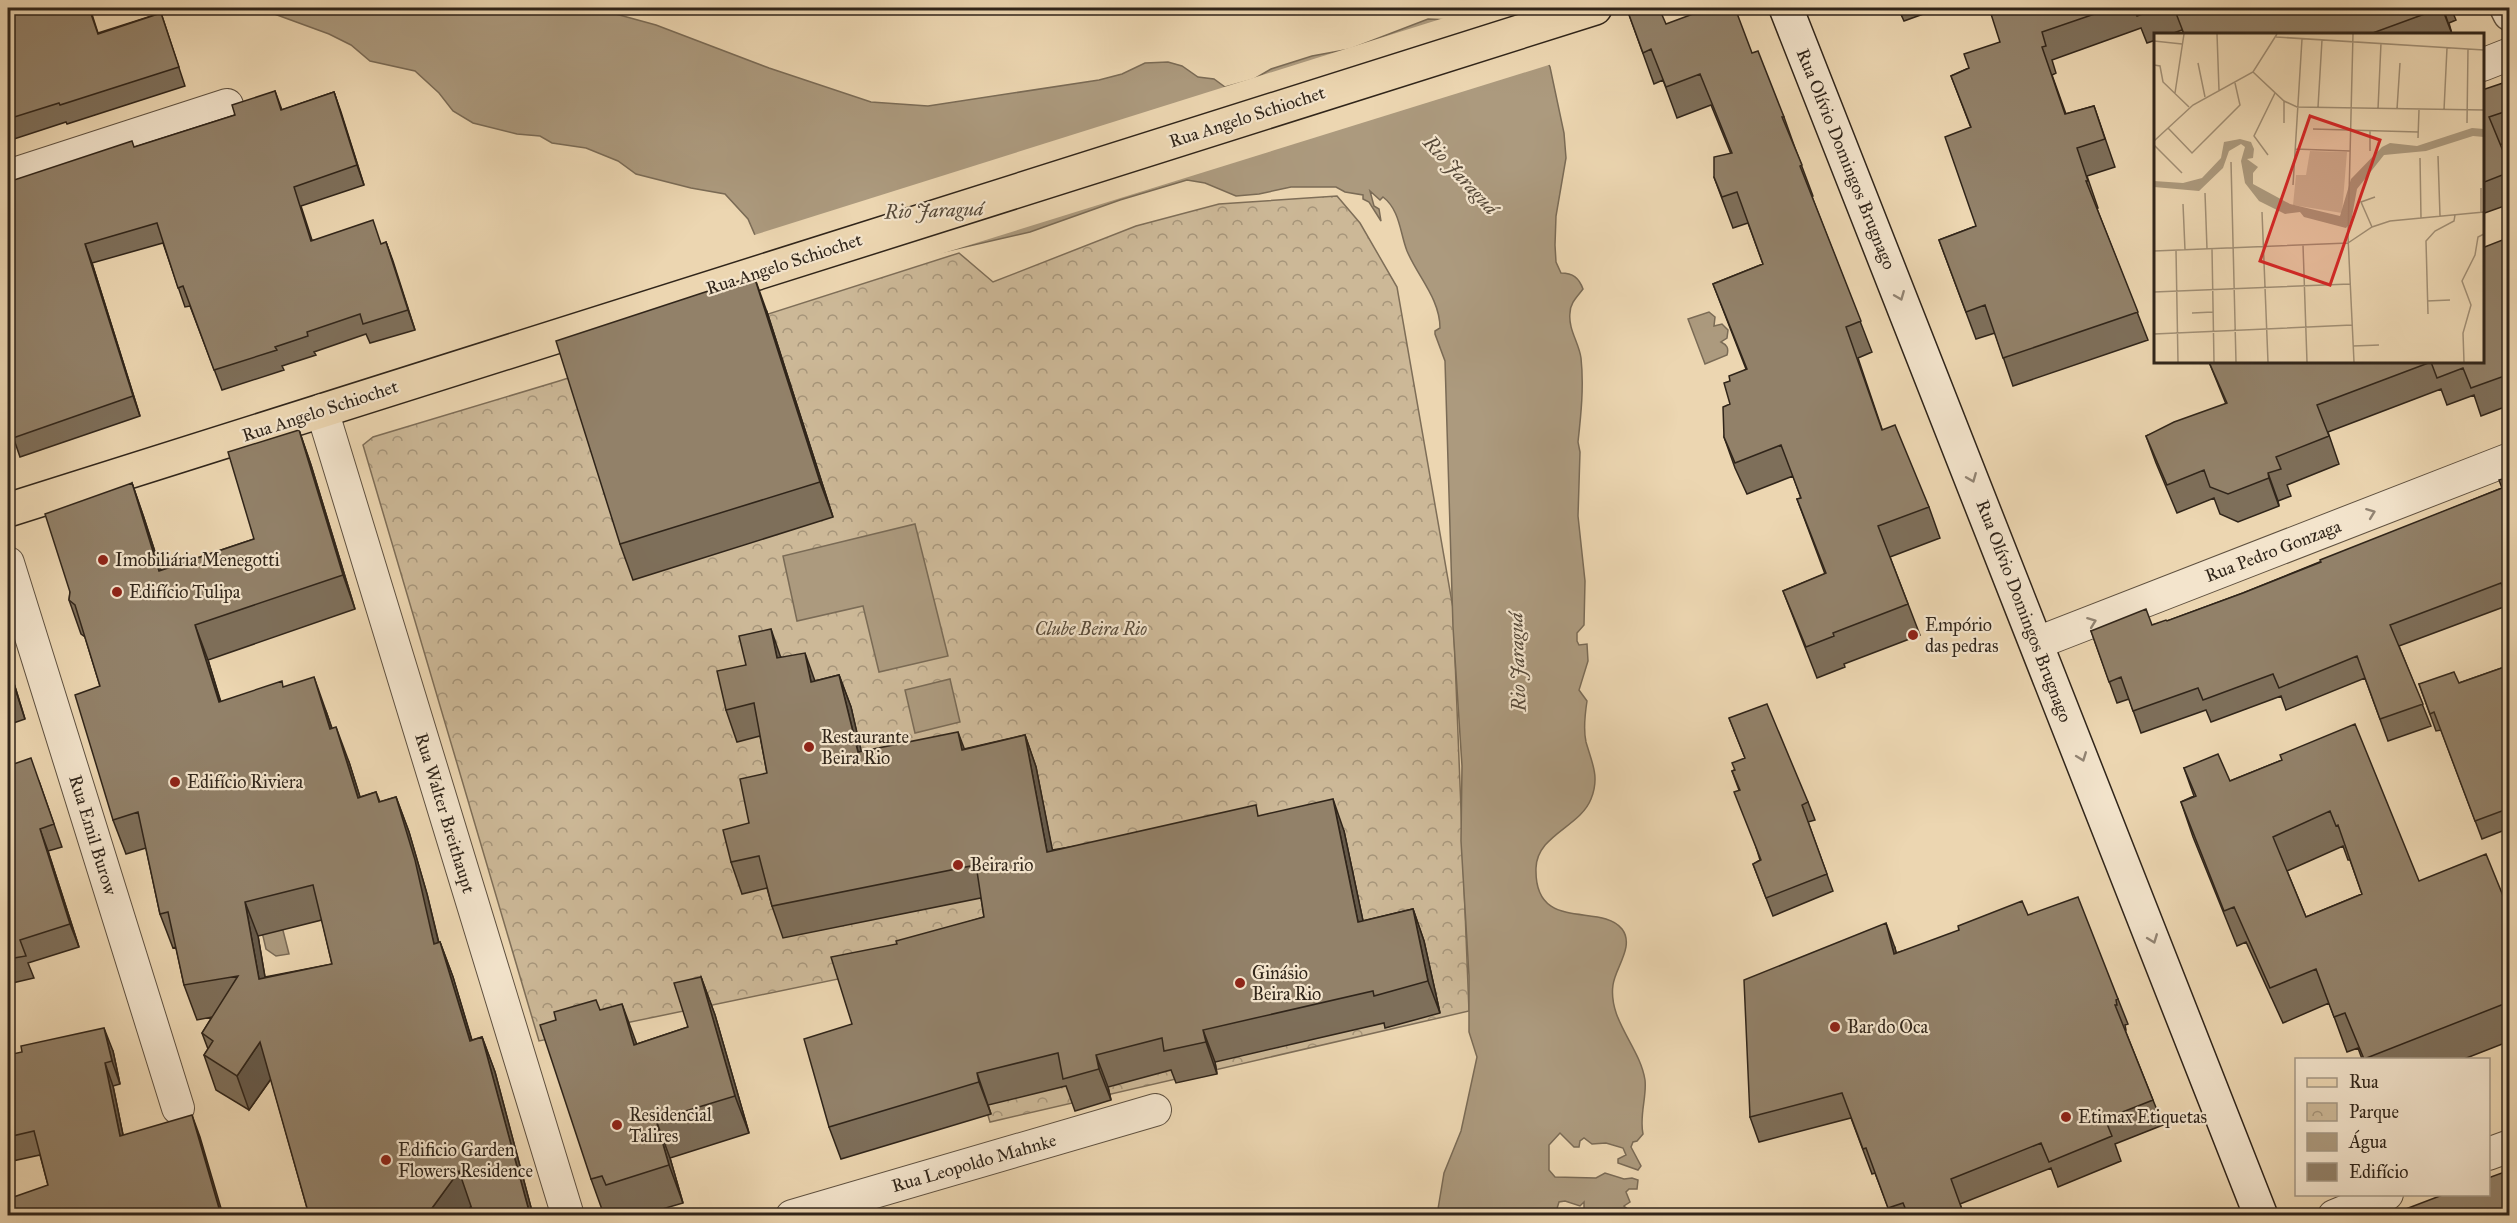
<svg xmlns="http://www.w3.org/2000/svg" width="2517" height="1223" viewBox="0 0 2517 1223" font-family="'IM FELL Great Primer',serif">
	<style>
		.park { fill: url(#park-crowns); stroke: #7e6e58; stroke-width: 1.5 }
		.water { fill: #ac9a7e; stroke: #7a6b56; stroke-width: 1.5 }
		.pier { fill: #ecd6b1 }
		.lines { fill: none; stroke-linecap: round; stroke-linejoin: round }
		.minor-casing { stroke: #5f5140; stroke-width: 34 }
		.tertiary-casing { stroke: #5f5140; stroke-width: 36 }
		.secondary-casing { stroke: #30251a; stroke-width: 36 }
		.primary-casing { stroke: #30251a; stroke-width: 36 }
		.minor { stroke: #f3e4cc; stroke-width: 32 }
		.tertiary { stroke: #f3e4cc; stroke-width: 33 }
		.secondary { stroke: #f3e4cc; stroke-width: 33 }
		.primary { stroke: #ecd6b1; stroke-width: 33 }
		.wall { fill: #7e6f5a; stroke: #30251a; stroke-width: 1.5; fill-rule: evenodd }
		.shaded-wall { fill: #665a4a; stroke: #30251a; stroke-width: 1.5 }
		.building { fill: #928169; stroke: #30251a; stroke-width: 1.5; fill-rule: evenodd }
		.oneway { stroke: #928473 }
		.poi-dot { fill: #8f2418; stroke: #f3e4cc; stroke-width: 2 }
		.labels { text-anchor: middle; dominant-baseline: central; stroke-width: 4.5; stroke-linejoin: round; paint-order: stroke }
		.street-label { font-size: 18px; fill: #30251a; stroke: #f3e4cc }
		.poi-label { font-size: 18px; fill: #30251a; stroke: #f3e4cc; text-anchor: start }
		.park-label { font-size: 18px; font-style: italic; fill: #574a39; stroke: #f3e4cc }
		.water-label { font-size: 20px; font-style: italic; fill: #554838; stroke: #f3e4cc }
		.inset-road { fill: none; stroke: #a18f75; stroke-width: 1.5 }
		.view { fill: #d62828; fill-opacity: 0.15; stroke: #d62828; stroke-width: 3 }
		.inset-edge { fill: none; stroke: #30251a; stroke-width: 3 }
	</style>
	<defs>
		<pattern id="park-crowns" width="20" height="18" patternUnits="userSpaceOnUse" patternTransform="scale(1.5)"><rect width="20" height="18" fill="#ccb897"/><path d="M2 6a3 3 0 1 1 6 0M12 15a3 3 0 1 1 6 0" fill="none" stroke="#a6957a"/></pattern>
	</defs>
	<rect width="100%" height="100%" fill="#ecd6b1"/>
	<filter id="stains"><feTurbulence type="fractalNoise" baseFrequency=".00333" numOctaves="4"/><feColorMatrix values="0 0 0 0 .2 0 0 0 0 .09 0 0 0 0 .02 0 0 0 .5 -.17"/></filter>
	<radialGradient id="worn" r=".72"><stop offset=".6" stop-color="#630" stop-opacity="0"/><stop offset="1" stop-color="#630" stop-opacity=".3"/></radialGradient>
	<path class="park" d="M1337,196L1360,223L1397,287L1453,608L1469,1011L990,1122L939,958L539,1041L363,445L373,437L559,381L959,253L993,282L1136,226L1219,204Z"/>
	<path class="water" d="M258,8H594L656,25L769,68L871,102L928,106L1099,80L1122,74L1145,63L1168,62L1182,66L1198,77L1214,79L1225,87L1254,79L1271,69L1312,56L1350,49L1428,19L1500,22L1541,50L1550,67L1564,133L1566,158L1556,216L1555,245L1556,262L1561,273C1573,273 1579,278 1583,289C1577,297 1570,303 1570,313C1568,329 1579,343 1581,358C1584,386 1581,415 1578,442L1580,452L1578,516L1585,581L1584,625L1577,633V641L1579,645L1587,644L1588,661L1579,690L1587,701C1585,714 1583,729 1586,742C1592,763 1600,777 1591,799C1580,827 1537,835 1536,868C1534,934 1601,902 1622,929C1635,946 1615,968 1613,985C1608,1020 1640,1047 1645,1080C1647,1097 1639,1116 1643,1134L1637,1141L1633,1142L1631,1147L1641,1166L1638,1170L1618,1163V1159L1626,1155L1623,1148L1606,1143L1592,1144L1584,1138L1580,1141L1579,1147H1574L1560,1133L1549,1145V1170L1555,1177L1596,1178L1605,1173L1624,1179L1632,1178L1638,1180L1637,1189H1629L1626,1192L1630,1202L1624,1206L1631,1212L1630,1215H1591L1584,1209V1202L1580,1206L1565,1201L1559,1202L1555,1215H1437L1444,1173L1461,1131L1477,1057L1469,1032V976L1461,841L1462,766L1453,627L1445,361L1435,334V331L1440,328C1440,299 1418,277 1407,251C1400,233 1400,210 1383,197L1380,200L1370,191L1374,206L1379,209L1381,221L1369,202L1363,199V195L1345,192L1336,187H1291L1259,194L1236,196L1205,183L1187,180L1120,200L1030,232L917,258L758,242L748,219L725,194L691,188L636,174L618,161L586,148L552,143L540,136L517,134L473,123L453,111L439,93L415,71L370,61L351,45L329,34Z
		M1709,312L1715,317L1714,326L1722,324L1728,330L1727,338L1721,342C1727,345 1729,348 1727,355L1705,364L1688,319Z
		M915,524L948,656L879,672L863,606L797,621L783,556Z
		M950,679L960,722L915,733L905,690Z
		M278,911L289,954L276,956L266,949L263,936L244,922Z"/>
	<path class="pier" d="M1447,17L1500,19L1520,24L1543,48L1552,64L918,261L873,267L786,264L756,245L751,236Z"/>
	<g class="lines">
		<defs>
			<path id="minor" d="M2482,65L2510,54
				M8,176L227,105
				M322,410L568,1216
				M8,563L178,1108
				M2037,643L2510,459
				M2488,1154L2510,1146
				M792,1216L1155,1110
				M2334,1216L2387,1194"/>
			<path id="tertiary" d="M2507,8L2510,14"/>
			<path id="secondary" d="M1786,8L2261,1216"/>
			<path id="primary" d="M8,510L1595,8"/>
		</defs>
		<use href="#minor" class="minor-casing"/>
		<use href="#tertiary" class="tertiary-casing"/>
		<use href="#secondary" class="secondary-casing"/>
		<use href="#primary" class="primary-casing"/>
		<use href="#minor" class="minor"/>
		<use href="#tertiary" class="tertiary"/>
		<use href="#secondary" class="secondary"/>
		<use href="#primary" class="primary"/>
	</g>
	<path class="wall" d="M21,8H90L98,33L161,13L185,86L67,124L66,122L8,141V12Z
		M1898,8H1940L1904,21Z
		M2010,8H2451L2456,20L2449,23L2452,34H2184L2182,30L2171,34H2156V40L2147,43L2141,28L2052,60L2056,73L2052,75L2066,114L2094,106L2115,167L2087,176L2098,208L2097,209L2148,340L2013,386L1995,333L1976,339L1939,240L1976,226L1971,128L1951,76L1969,68L2000,42Z
		M1628,12L1666,24L1752,53L1784,117L1795,148L1813,196L1812,197L1872,352L1858,358L1882,429L1929,507L1940,538L1890,557L1920,635L1844,664L1845,667L1817,678L1783,591L1825,574L1797,499L1801,498L1793,476L1747,494L1735,468L1724,437L1730,404V381L1746,369L1713,284L1763,264L1748,223L1733,228L1714,177L1731,154L1711,105L1677,118L1663,80L1654,84Z
		M2482,90L2510,101V141L2500,145L2510,168V204L2482,214Z
		M275,91L282,110L334,92L364,185L301,206L312,240L382,244L386,242L415,330L370,343L366,334L314,352L316,355L282,366L284,370L222,390L190,306L185,307L163,243L92,263L140,416L20,457L8,422V182L135,147L235,115Z
		M2510,237V405L2481,416L2474,395L2447,405L2441,389L2328,432L2339,464L2287,485L2291,496L2278,501L2279,506L2238,522L2220,514L2214,498L2177,513L2156,463L2146,436L2226,404L2209,362H2482Z
		M767,312L833,517L633,580L620,544Z
		M299,430L311,465L355,609L208,660L221,702L284,687L326,711L332,728L349,762L360,797L376,792L380,802L396,797L409,832L427,894L439,943L440,942L453,977L472,1040L482,1037L495,1072L533,1215H474L471,1206L464,1215H309L271,1079L249,1110L216,1090L204,1055L208,1049L202,1033L212,1017L197,1020L184,985L176,947L173,948L160,914L146,848L126,854L113,820L100,686L85,637L81,634L69,600L70,592L132,483L144,518L161,570L254,539ZM322,920L332,964L265,977L258,936Z
		M2510,477V607L2509,605L2399,646L2431,726L2388,741L2365,678L2286,710L2281,696L2211,722L2206,710L2141,733L2129,699L2117,703L2091,631L2152,625L2167,621L2243,593L2502,488Z
		M781,657L815,681L839,675L851,707L861,752L964,749L1025,735L1036,767L1052,850L1260,816L1344,831L1363,921L1413,909L1424,941L1440,1013L1385,1028L1384,1023L1215,1062L1217,1074L1176,1083L1171,1070L1108,1087L1111,1100L1075,1111L1066,1086L988,1105L991,1114L841,1159L829,1127L852,1024L897,944L984,917L981,898L783,938L772,906L767,888L742,894L731,862L749,823L767,773L760,736L737,742L726,710Z
		M8,664L25,719L8,725Z
		M2510,665V828L2482,839L2441,730L2436,731L2419,684L2459,683Z
		M1729,718L1808,802L1815,820L1808,822L1833,891L1773,916L1753,864L1760,860L1739,790L1732,771L1734,770L1745,758Z
		M2282,760L2419,881L2510,913V1041L2464,1059H2362L2358,1048L2347,1052L2329,1003L2283,1023L2246,942L2237,946L2193,837L2181,802L2194,796L2184,768L2230,781ZM2343,846L2348,860H2350L2362,894L2306,917L2287,871Z
		M8,766L39,781L62,847L48,851L79,947L28,963L34,978L8,984Z
		M2028,915L2118,999L2128,1024L2125,1025L2126,1030H2125L2163,1125L2115,1144L2121,1161L2058,1187L2051,1168L1960,1204L1964,1215H1891L1875,1173L1872,1174L1851,1118L1759,1142L1750,1117L1895,948L1896,953Z
		M701,977L715,1015L749,1133L670,1158L683,1203L642,1215H617L616,1214L610,1215H604L591,1179L600,1010L637,1044L688,1027Z
		M113,1051L120,1084L113,1086L123,1135L200,1137L48,1185L40,1155L8,1162V1055Z"/>
	<path class="shaded-wall" d="M2442,8H2443L2452,34Z
		M334,92L341,112L364,185L357,165Z
		M386,242L393,261L415,330L408,310Z
		M85,244L92,263L140,416L133,396Z
		M754,276L767,312L833,517L820,482Z
		M299,430L311,465L355,609L343,575Z
		M2268,473L2278,501L2279,506L2269,478Z
		M132,483L144,518L172,605L159,571Z
		M195,625L208,660L231,737L219,702Z
		M771,629L782,661L777,658Z
		M805,653L816,684L811,682Z
		M8,664L25,719L8,667Z
		M839,675L851,707L869,784L858,752Z
		M314,677L326,711L343,763L330,729Z
		M336,727L349,762L371,832L358,798Z
		M958,732L970,764L962,750Z
		M1025,735L1036,767L1059,883L1047,852Z
		M396,797L409,832L427,894L447,978L434,944Z
		M1333,799L1344,831L1370,954L1358,922Z
		M40,829L48,851L79,947L70,924Z
		M245,902L258,936L271,1013L259,979Z
		M1413,909L1424,941L1440,1013L1428,981Z
		M1886,923L1895,948L1903,979L1894,954Z
		M440,942L453,977L482,1075L470,1041Z
		M701,977L715,1015L749,1133L735,1096Z
		M622,1004L636,1042L648,1082L634,1045Z
		M104,1028L113,1051L120,1084L112,1061Z
		M1203,1030L1215,1062L1217,1074L1206,1042Z
		M482,1037L495,1072L533,1215H531L529,1211Z
		M260,1042L273,1076L249,1110L237,1076Z
		M1096,1055L1108,1087L1111,1100L1099,1069Z
		M105,1063L113,1086L128,1159L120,1136Z
		M977,1073L988,1105L991,1114L979,1082Z
		M192,1115L200,1137L223,1215H221Z
		M656,1120L670,1158L683,1203L669,1165Z
		M459,1171L472,1205L464,1215H427Z"/>
	<path class="building" d="M21,8H89L98,34L161,13L179,67L60,105L59,103L8,119V12Z
		M1639,8H1659L1666,24L1709,8H1735L1752,53L1758,51L1784,117H1782L1802,165L1800,166L1861,321L1846,327L1882,430L1895,425L1929,507L1878,526L1908,604L1833,633L1834,636L1806,647L1783,591L1826,573L1797,499L1801,498L1781,445L1735,463L1724,437L1723,407L1730,404L1724,383L1730,381L1729,376L1747,369L1713,284L1763,264L1737,192L1722,197L1714,177V157L1732,153L1700,74L1666,87L1651,49L1643,53L1628,12Z
		M2010,8H2112L2042,32L2046,46L2042,47L2065,114L2094,106L2105,139L2077,148L2088,181H2086L2138,312L2003,358L1985,305L1966,312L1939,240L1976,226L1945,137L1971,127L1951,76L1969,68L1964,54L2000,42L1991,14Z
		M2134,8H2159L2137,16Z
		M2174,8H2441L2370,34H2184Z
		M2503,83L2510,101V110L2489,117L2510,168V172L2482,183V90Z
		M275,91L281,110L334,92L357,165L294,187L311,241L373,220L381,244L386,242L408,310L363,324L360,314L307,332L308,336L275,347L277,350L214,370L183,286L178,288L157,223L85,244L133,396L13,438L8,422V182L132,141L134,147L235,115L232,105Z
		M2510,237V374L2471,388L2463,368L2437,378L2431,362H2482V248Z
		M754,276L820,482L620,544L556,341Z
		M2209,362H2431L2317,405L2329,436L2276,457L2281,469L2268,473L2269,478L2228,494L2210,487L2204,470L2167,485L2146,436L2174,422L2227,403Z
		M299,430L343,575L195,625L219,702L282,681L283,687L314,677L330,729L336,727L358,798L376,792L379,802L396,797L415,860L434,944L440,942L470,1041L482,1037L529,1211L513,1215H474L459,1171L427,1215H309L260,1042L237,1076L204,1055L213,1041L202,1033L238,976L184,985L168,912L160,914L138,812L113,820L75,695L100,686L75,605L69,600L70,592L45,514L132,483L159,571L254,539L228,452ZM313,885L332,964L259,979L245,902Z
		M2510,477V604L2501,583L2390,625L2423,704L2380,719L2357,656L2279,688L2273,674L2203,700L2198,688L2133,711L2121,677L2109,682L2091,631L2146,609L2152,625L2166,620L2167,621L2243,593L2321,562L2320,560L2502,488L2499,480Z
		M771,629L777,658L805,653L811,682L839,675L858,752L958,732L962,750L1025,735L1047,852L1256,805L1258,816L1333,799L1358,922L1413,909L1428,981L1374,996L1373,991L1203,1030L1206,1042L1164,1051L1162,1038L1096,1055L1099,1069L1063,1079L1058,1053L977,1073L979,1082L829,1127L804,1039L852,1024L831,957L897,944L896,941L984,917L976,865L772,906L759,856L731,862L723,830L749,823L740,779L767,773L754,703L726,710L717,671L746,665L739,636Z
		M2510,665V808L2475,821L2434,712L2430,714L2419,684L2454,672L2459,683Z
		M8,667L15,691L8,694Z
		M1767,704L1808,802L1802,805L1827,874L1766,898L1753,864L1761,860L1734,792L1740,790L1732,771L1735,770L1732,763L1745,758L1729,718Z
		M2355,724L2419,881L2486,854L2510,913V1004L2509,1002L2364,1059L2345,1013L2334,1017L2316,969L2270,988L2234,907L2224,911L2181,802L2196,796L2184,768L2218,754L2230,781L2282,760L2280,755ZM2330,811L2336,826L2338,825L2362,894L2306,917L2273,837Z
		M31,758L54,824L40,829L70,924L20,940L26,956L8,959V766Z
		M2078,897L2118,999L2116,1000L2117,1005H2115L2153,1100L2105,1119L2112,1136L2049,1162L2041,1143L1951,1179L1964,1215H1908L1903,1203L1888,1208L1866,1148L1863,1149L1842,1093L1750,1117L1744,980L1886,923L1894,954L1959,930L1958,926L2022,901L2028,915Z
		M701,977L735,1096L656,1120L669,1165L606,1185L602,1176L591,1179L540,1025L556,1020L554,1012L596,1000L600,1010L622,1004L634,1045L688,1027L674,983Z
		M104,1028L112,1061L105,1063L120,1136L192,1115L221,1215H8V1202L9,1201L8,1199L48,1185L34,1131L8,1137V1055L22,1052L21,1046Z
		M2510,1170V1215H2390L2445,1194H2488V1178Z"/>
	<defs><path id="oneway-chevron" d="M-2-3.5L2.5 0L-2 3.5" fill="none" stroke-width="1.6" stroke-linecap="round" stroke-linejoin="round" transform="scale(1.5)"/></defs>
	<g class="oneway">
		<use href="#oneway-chevron" transform="translate(1900 296) rotate(68)"/>
		<use href="#oneway-chevron" transform="translate(1972 478) rotate(68)"/>
		<use href="#oneway-chevron" transform="translate(2371 513) rotate(-21)"/>
		<use href="#oneway-chevron" transform="translate(2092 622) rotate(-21)"/>
		<use href="#oneway-chevron" transform="translate(2082 757) rotate(69)"/>
		<use href="#oneway-chevron" transform="translate(2153 939) rotate(69)"/>
	</g>
	<g class="poi-dot">
		<circle cx="103" cy="560" r="6"/>
		<circle cx="117" cy="592" r="6"/>
		<circle cx="1913" cy="635" r="6"/>
		<circle cx="809" cy="747" r="6"/>
		<circle cx="175" cy="782" r="6"/>
		<circle cx="958" cy="865" r="6"/>
		<circle cx="1240" cy="983" r="6"/>
		<circle cx="1835" cy="1027" r="6"/>
		<circle cx="2066" cy="1117" r="6"/>
		<circle cx="617" cy="1125" r="6"/>
		<circle cx="386" cy="1160" r="6"/>
	</g>
	<g class="labels">
		<g class="street-label">
			<text transform="translate(1247 117) rotate(-18)">Rua Angelo Schiochet</text>
			<text transform="translate(1846 159) rotate(68)">Rua Olívio Domingos Brugnago</text>
			<text transform="translate(784 264) rotate(-18)">Rua Angelo Schiochet</text>
			<text transform="translate(320 411) rotate(-18)">Rua Angelo Schiochet</text>
			<text transform="translate(2273 551) rotate(-21)">Rua Pedro Gonzaga</text>
			<text transform="translate(2024 611) rotate(69)">Rua Olívio Domingos Brugnago</text>
			<text transform="translate(445 813) rotate(73)">Rua Walter Breithaupt</text>
			<text transform="translate(93 835) rotate(73)">Rua Emil Burow</text>
			<text transform="translate(974 1163) rotate(-16)">Rua Leopoldo Mahnke</text>
		</g>
		<g class="poi-label">
			<text x="115" y="560">Imobiliária Menegotti</text>
			<text x="129" y="592">Edifício Tulipa</text>
			<text x="1925" y="625">Empório<tspan x="1925" dy="21">das pedras</tspan></text>
			<text x="821" y="737">Restaurante<tspan x="821" dy="21">Beira Rio</tspan></text>
			<text x="187" y="782">Edifício Riviera</text>
			<text x="970" y="865">Beira rio</text>
			<text x="1252" y="973">Ginásio<tspan x="1252" dy="21">Beira Rio</tspan></text>
			<text x="1847" y="1027">Bar do Oca</text>
			<text x="629" y="1115">Residencial<tspan x="629" dy="21">Talires</tspan></text>
			<text x="2078" y="1117">Etimax Etiquetas</text>
			<text x="398" y="1150">Edificio Garden<tspan x="398" dy="21">Flowers Residence</tspan></text>
		</g>
		<g class="park-label">
			<text x="1091" y="629">Clube Beira Rio</text>
		</g>
		<g class="water-label">
			<text transform="translate(1461 175) rotate(47)">Rio Jaraguá</text>
			<text transform="translate(934 210) rotate(-2)">Rio Jaraguá</text>
			<text transform="translate(1517 662) rotate(-92)">Rio Jaraguá</text>
		</g>
	</g>
	<g transform="translate(2154 33)">
		<rect width="330" height="330" fill="#ecd6b1"/>
		<path d="M156,118L193,119L188,180L139,172L142,142H152Z" fill="#ccb897"/>
		<path d="M318,95L330,96V104L319,103L272,118L230,122L203,156L197,189L192,195L150,184L146,179L131,181L105,168L91,150L87,128L91,114L87,111L75,118L69,135L45,158L0,154V148L29,150L48,145L67,125L70,109L86,106L97,109L100,116L99,125L93,126L104,134L99,140V151L136,171L186,183L197,146L228,114L236,110L263,113Z" fill="#ac9a7e"/>
		<path class="inset-road" d="M63,1L65,57M199,1L194,204L200,329M122,4L330,17M0,8L28,11M44,30L51,64M0,32L6,33L9,49L35,74M99,39L130,68L143,74L330,77M21,60L30,1M164,74L168,7M224,76L227,10M243,76L246,30M290,77L293,15M130,90V68M313,90L314,16M14,95L38,120L86,72L81,50M159,96L264,99M264,105L265,77M0,108L39,72L99,39L123,1M0,112L28,140M141,116L196,118M216,118V97M114,122L100,103L121,60M284,123L286,183M266,125L267,185M77,129L82,329M139,152L148,6M327,155V179M51,160L53,216M29,171L31,217M108,179L114,329M218,194L207,169L221,164M194,210L218,194L236,188L330,179M149,212L153,329M58,216L60,329M22,217L24,329M0,218L194,210M0,259L196,251M273,268L296,267M38,280L59,279M274,281L272,208L281,198L300,188L301,182M0,301L198,292M199,313L225,312M310,329L309,300L317,272L308,248L321,222L324,204L330,201"/>
		<path class="view" d="M156,83L226,107L176,252L106,228Z"/>
		<rect width="330" height="330" class="inset-edge"/>
	</g>
	<rect width="2517" height="1223" fill="none" stroke="#ecd6b1" stroke-width="30"/>
	<rect x="9" y="9" width="2499" height="1205" fill="none" stroke="#30251a" stroke-width="3"/>
	<rect x="15" y="15" width="2487" height="1193" fill="none" stroke="#30251a" stroke-width="1.5"/>
	<rect x="2295" y="1058" width="195" height="138" fill="#f3e4cc" stroke="#a59885" stroke-width="1.5"/>
	<rect x="2307" y="1078" width="30" height="9" fill="#ecd6b1" stroke="#a59885" stroke-width="1.5"/>
	<text x="2349" y="1088" font-size="18" fill="#30251a">Rua</text>
	<rect x="2307" y="1103" width="30" height="18" fill="url(#park-crowns)" stroke="#a59885" stroke-width="1.5"/>
	<text x="2349" y="1118" font-size="18" fill="#30251a">Parque</text>
	<rect x="2307" y="1133" width="30" height="18" fill="#ac9a7e" stroke="#a59885" stroke-width="1.5"/>
	<text x="2349" y="1148" font-size="18" fill="#30251a">Água</text>
	<rect x="2307" y="1163" width="30" height="18" fill="#928169" stroke="#a59885" stroke-width="1.5"/>
	<text x="2349" y="1178" font-size="18" fill="#30251a">Edifício</text>
	<rect width="100%" height="100%" filter="url(#stains)"/>
	<rect width="100%" height="100%" fill="url(#worn)"/>
</svg>
